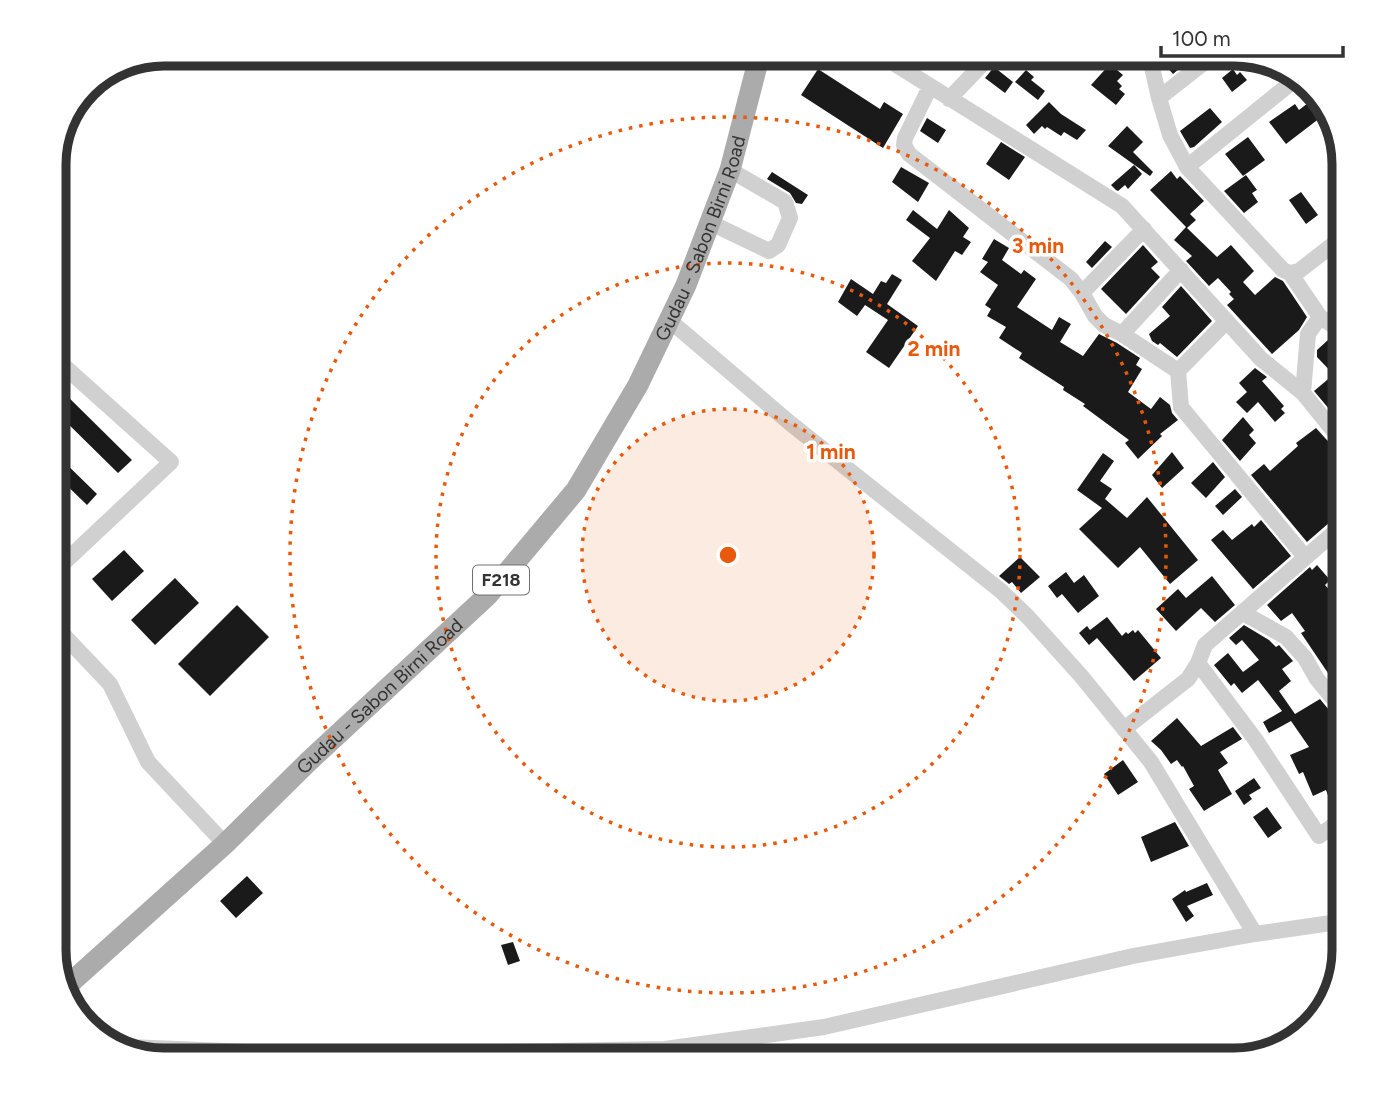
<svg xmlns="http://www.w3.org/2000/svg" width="1399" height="1115" viewBox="0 0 1399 1115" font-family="Figtree,sans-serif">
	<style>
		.building { fill: #1a1a1a }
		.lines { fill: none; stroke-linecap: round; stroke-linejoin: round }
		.minor { stroke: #d0d0d0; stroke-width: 16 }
		.major { stroke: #ababab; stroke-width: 21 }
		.ring { fill: none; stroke: #e8590c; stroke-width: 3.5; stroke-dasharray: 3.5 7 }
		.labels { text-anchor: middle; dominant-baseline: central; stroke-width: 7; stroke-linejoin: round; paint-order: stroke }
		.shield { fill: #fff; stroke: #707070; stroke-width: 2 }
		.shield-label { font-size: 18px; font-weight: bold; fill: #333 }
		.street-label { font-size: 19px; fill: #333; stroke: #fff }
		.rim { fill: none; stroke: #333; stroke-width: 9 }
		.centre { fill: #e8590c; stroke: #fff; stroke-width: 3.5 }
		.ring-label { font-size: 21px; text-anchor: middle; font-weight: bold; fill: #e8590c; stroke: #fff; stroke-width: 7; stroke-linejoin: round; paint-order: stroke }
	</style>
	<rect width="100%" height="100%" fill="#fff"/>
	<path class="building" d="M1177,54H1197L1173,74L1165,65Z
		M1110,64L1123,75L1117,81L1122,86L1119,89L1125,94L1116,105L1091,85Z
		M994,67L1013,82L1005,93L985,78Z
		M818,69L880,109L884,102L903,114L883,148L801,95Z
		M1233,69L1237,75L1240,72L1247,80L1232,92L1222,78Z
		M1026,70L1034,77L1031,80L1045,91L1038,100L1015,82Z
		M1317,96L1329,111L1286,144L1269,122L1295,104L1299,110Z
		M1049,102L1061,114L1086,130L1077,140L1064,132L1061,136L1047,127L1045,129L1042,126L1034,134L1026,125Z
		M1210,108L1222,122L1194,147L1190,148L1180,131Z
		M927,118L946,130L938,143L920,131Z
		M1127,126L1143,142L1133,152L1153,172L1150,176L1108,146Z
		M1248,137L1265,160L1243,176L1225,154Z
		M1001,142L1025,157L1009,180L986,164Z
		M1134,165L1142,174L1128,189L1125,185L1118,191L1116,190L1111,185Z
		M901,167L929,183L918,202L892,182Z
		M1171,171L1177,179L1180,176L1204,201L1190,214L1196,220L1187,228L1217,257L1231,245L1254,271L1243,282L1255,295L1275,277L1283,281L1307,317L1299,330L1272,354L1227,305L1234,299L1229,294L1231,292L1218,278L1209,286L1186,261L1192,256L1174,240L1186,227L1150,190Z
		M772,172L808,195L802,204L796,203L790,193L767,179Z
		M1246,175L1257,190L1252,193L1258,202L1244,213L1224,191Z
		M1301,192L1318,215L1306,224L1289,200Z
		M913,210L937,229L949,210L969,228L963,237L971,242L962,255L955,251L936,281L912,261L930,238L906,220Z
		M994,239L1009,248L1002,260L1021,274L1024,270L1036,279L1017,307L1052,330L1059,317L1071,324L1060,342L1083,356L1099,334L1117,343L1140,358L1136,365L1142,369L1128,392L1151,409L1160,397L1170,405L1172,413L1178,420L1160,434L1162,436L1138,459L1125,443L1129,440L1083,406L1085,404L1063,390L1064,387L1019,358L1022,353L999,338L1006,327L987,316L991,309L985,305L998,285L980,272L988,262L982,259Z
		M1105,241L1112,247L1092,268L1086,262Z
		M1143,245L1158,262L1151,268L1160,277L1126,314L1101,289Z
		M892,274L902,280L887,304L918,326L889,368L866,352L888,320L865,305L857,316L838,302L851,279L873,294L881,281L886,283Z
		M1181,286L1212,321L1177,357L1160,343L1158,345L1152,341L1149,334L1170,316L1162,307Z
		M1328,340L1345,358V369L1336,377L1317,357V350Z
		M1255,368L1267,377L1262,381L1284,406L1281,409L1285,413L1275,422L1258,402L1247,413L1236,402L1247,392L1239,383Z
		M1333,375L1345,389V428L1314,391Z
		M55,384L132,460L118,473L54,410Z
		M1243,417L1254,430L1249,435L1256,443L1240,461L1222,440Z
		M1316,428L1345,460V505L1328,519L1330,522L1307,542L1251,475L1264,464L1270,471L1298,446L1296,443Z
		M54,452L97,494L87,505L54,473Z
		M1172,452L1184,468L1162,488L1152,475Z
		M1103,453L1114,461L1100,481L1112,489L1105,499L1127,518L1147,497L1198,560L1170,584L1140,547L1118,568L1079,529L1102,508L1077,490Z
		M1213,462L1225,477L1206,498L1191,483Z
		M1235,489L1242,497L1223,515L1215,506Z
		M1261,520L1291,556L1253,589L1211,540L1223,530L1232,540L1252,524L1254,527Z
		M124,550L144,571L112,601L92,579Z
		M1020,557L1040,577L1021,593L1012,582L1009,584L999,576Z
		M1317,565L1330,580L1325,585L1340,602L1345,598V670L1332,679L1301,633L1305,631L1292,613L1281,621L1267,605L1310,567L1312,570Z
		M1066,572L1074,583L1084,575L1099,596L1078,613L1062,594L1057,598L1048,586Z
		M1212,576L1235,605L1215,622L1201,608L1176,631L1156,609L1178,589L1186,598Z
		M175,578L199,603L155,645L131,620Z
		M237,605L269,637L210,696L178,664Z
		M1107,617L1122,636L1126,632L1128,634L1133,630L1135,633L1138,630L1161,658L1134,681L1097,638L1089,645L1079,633L1087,626L1090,630Z
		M1244,625L1269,640L1276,647L1279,645L1293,661L1282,669L1291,681L1279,691L1295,714L1320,699L1329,710L1344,740L1338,746L1345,758V804L1333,809L1326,790L1313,796L1303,772L1299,774L1290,755L1309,747L1291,721L1269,733L1263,722L1282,711L1258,680L1242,693L1234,683L1231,686L1214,665L1228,653L1243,672L1259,660L1242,640L1236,645L1229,638Z
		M1177,718L1201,746L1233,727L1242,739L1220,752L1228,763L1218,770L1232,794L1204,811L1189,789L1194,786L1183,766L1182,767L1177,760L1171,764L1161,750L1151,741Z
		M1123,760L1138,782L1118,795L1104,774Z
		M1254,778L1261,788L1249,795L1252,799L1244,805L1235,791Z
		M1267,807L1282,828L1268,838L1253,817Z
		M1175,822L1189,846L1151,862L1141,837Z
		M247,876L263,893L236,918L220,901Z
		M1207,883L1213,895L1187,906L1194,916L1186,922L1172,899L1185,890L1186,892Z
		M513,942L520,961L508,965L501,945Z"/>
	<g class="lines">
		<path class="minor" d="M879,54L1122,206L1261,359L1303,393L1345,445
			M1149,54L1159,98L1170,135L1187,167L1283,270L1290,273L1299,271L1345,235
			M930,87L905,138L904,145L909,154L1071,279L1082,293L1095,316L1104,325L1122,334L1178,371
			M1159,98L1215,54
			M949,99L992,54
			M1187,167L1297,78
			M711,223L769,251L778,245L790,218L785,202L730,170
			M1290,273L1320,317L1308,334L1303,393
			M1082,293L1144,229
			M1320,317L1345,333
			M669,320L790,423L1001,591L1028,617L1082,677L1151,762L1255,934
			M1227,321L1178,371L1181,407L1305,557
			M1122,334L1181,270
			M54,572L171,462L55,358
			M1243,613L1286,637L1305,658L1317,679L1345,713
			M54,625L110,684L148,762L225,844
			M1198,663L1255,739L1319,836L1345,817
			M1124,729L1188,679L1198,663L1205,645L1345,523
			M129,1047L326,1055L665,1049L824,1027L1133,956L1255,934L1345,921"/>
		<path class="major" id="s1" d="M68,985L225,844L308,762L488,595L576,490L638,385L686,285L730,170L760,54"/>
	</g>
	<circle cx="728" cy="555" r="146" fill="#e8590c" fill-opacity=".12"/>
	<g class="ring">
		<circle cx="728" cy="555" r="146"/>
		<circle cx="728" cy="555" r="292"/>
		<circle cx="728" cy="555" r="438"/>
	</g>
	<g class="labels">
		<rect class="shield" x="473" y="565.5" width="56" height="29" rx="5"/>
		<g class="shield-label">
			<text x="501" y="580">F218</text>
		</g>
		<g class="street-label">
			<text stroke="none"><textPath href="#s1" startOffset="992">Gudau - Sabon Birni Road</textPath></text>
			<text stroke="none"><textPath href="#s1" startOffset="425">Gudau - Sabon Birni Road</textPath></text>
		</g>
	</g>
	<path d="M0 0H1399V1115H0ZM164 66H1234A98 98 0 0 1 1332 164V950A98 98 0 0 1 1234 1048H164A98 98 0 0 1 66 950V164A98 98 0 0 1 164 66Z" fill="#fff" fill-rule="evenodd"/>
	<path class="rim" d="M164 66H1234A98 98 0 0 1 1332 164V950A98 98 0 0 1 1234 1048H164A98 98 0 0 1 66 950V164A98 98 0 0 1 164 66Z"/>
	<circle cx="728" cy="555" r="10" class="centre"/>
	<g class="ring-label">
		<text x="1038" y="253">3 min</text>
		<text x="934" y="356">2 min</text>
		<text x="831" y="459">1 min</text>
	</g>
	<path d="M1161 46v10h182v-10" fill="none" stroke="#333333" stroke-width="3.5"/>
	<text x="1172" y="46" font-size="21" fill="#333333" stroke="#ffffff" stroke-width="5" paint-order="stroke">100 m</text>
</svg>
